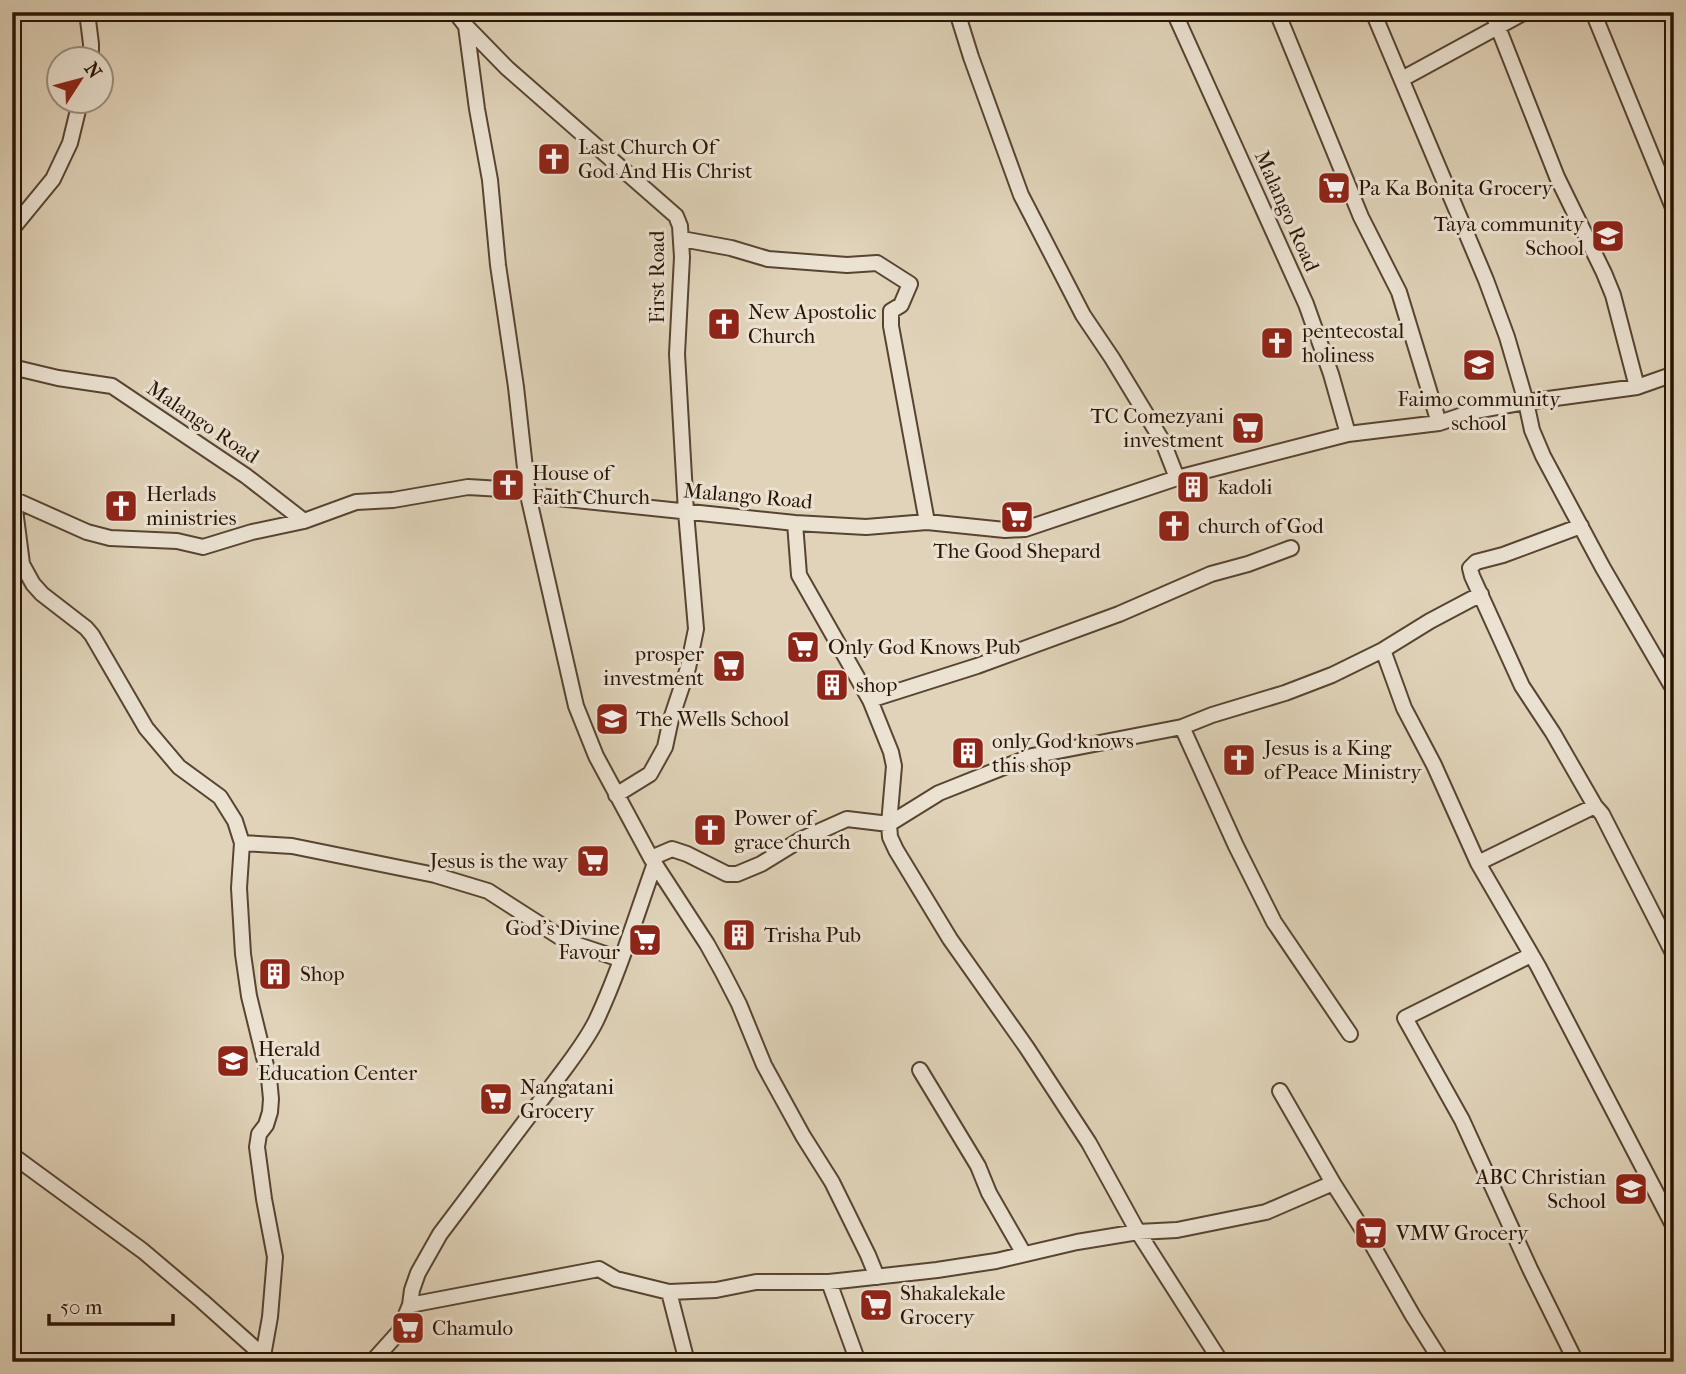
<svg xmlns="http://www.w3.org/2000/svg" width="1686" height="1374" viewBox="0 0 1686 1374" font-family="'IM FELL French Canon',serif">
	<style>
		.lines { fill: none; stroke-linecap: round; stroke-linejoin: round }
		.street-casing { stroke: #574431; stroke-width: 18 }
		.street { stroke: #ebe2d2; stroke-width: 14 }
		.labels { text-anchor: middle; dominant-baseline: central; stroke-width: 6; stroke-linejoin: round; paint-order: stroke }
		.poi-label { font-size: 21px; fill: #291404; stroke: #ebe2d2; text-anchor: start }
		.street-label { font-size: 21px; fill: #291404; stroke: #ebe2d2 }
	</style>
	<rect width="100%" height="100%" fill="#e0d3b9"/>
	<filter id="stains"><feTurbulence type="fractalNoise" baseFrequency=".00286" numOctaves="4"/><feColorMatrix values="0 0 0 0 .2 0 0 0 0 .09 0 0 0 0 .02 0 0 0 .5 -.17"/></filter>
	<radialGradient id="worn" r=".72"><stop offset=".6" stop-color="#630" stop-opacity="0"/><stop offset="1" stop-color="#630" stop-opacity=".3"/></radialGradient>
	<g class="lines">
		<defs>
			<path id="street" d="M87,12L91,44V60
				M455,12L466,26L507,68L676,216L680,226L682,257L677,354L686,512L696,629L688,668L671,719L665,747L650,774L616,795
				M957,12L971,57L1021,195L1083,315L1112,358L1163,442L1177,478
				M1174,12L1306,304L1331,374L1348,434
				M1277,12L1361,217L1399,292L1439,423
				M1373,12L1486,280L1507,337L1526,402L1532,430L1543,456L1603,568L1674,690
				M1492,12L1557,177L1604,273L1613,295L1637,387
				M1593,12L1674,210
				M466,26L477,109L490,180L498,265L516,387L528,495L576,706L596,756L651,858L707,944L722,971L739,1004L764,1065L803,1136L832,1182L868,1255L877,1277
				M1402,79L1525,12
				M12,229L53,179L70,143L80,102
				M682,239L731,248L768,259L847,265L877,263L910,284L901,305L891,311V326L927,522
				M12,367L58,378L112,386L246,476L304,521
				M12,486L22,564L33,584L42,594L86,628L92,635L146,728L179,767L220,797L235,821L242,843L239,888L243,954L249,996L269,1078L271,1099L270,1112L266,1125L259,1134L257,1147L264,1199L275,1257L270,1317L263,1356
				M13,499L87,532L110,538L177,541L203,547L252,532L304,521L356,502L393,500L468,487L517,490L528,495L795,523L866,527L927,522L1005,530L1025,529L1177,478L1348,434L1439,423L1475,411L1526,402L1637,387L1674,374
				M795,523L799,575L870,700L891,752L894,766L889,824L890,837L896,850L950,939L1027,1048L1089,1143L1138,1232L1221,1362
				M1581,526L1503,555L1476,562L1470,568L1472,576L1522,686L1553,733L1595,806L1602,814L1674,955
				M1383,650L1404,708L1434,765L1478,863L1538,966L1674,1227
				M870,700L977,666L1119,614L1211,574L1248,564L1291,548
				M1182,727L1236,846L1274,922L1350,1034
				M242,843L292,846L435,875L488,891L566,941L620,959
				M651,858L672,849L687,854L727,874H737L761,864L800,840L847,819L889,824L939,793L1032,756L1182,727L1212,715L1285,693L1332,675L1383,650L1430,621L1481,594
				M1478,863L1595,806
				M1531,955L1405,1018L1462,1120L1530,1269L1576,1362
				M920,1070L978,1166L989,1193L1024,1254
				M1280,1091L1333,1183L1373,1246L1413,1316L1442,1362
				M12,1155L143,1251L202,1301L269,1361
				M829,1282L858,1362
				M669,1292L687,1362
				M410,1305L599,1269L616,1279L669,1292L716,1290L756,1282H829L937,1270L996,1261L1077,1242L1138,1232L1177,1230L1266,1212L1333,1183
				M372,1362L399,1332L410,1305L412,1290L418,1273L440,1234L563,1071C575,1055 587,1039 596,1021C620,970 636,916 655,863"/>
		</defs>
		<use href="#street" class="street-casing"/>
		<use href="#street" class="street"/>
	</g>
	<defs>
		<symbol id="church-square" viewBox="-11 -11 22 22"><rect x="-9" y="-9" width="18" height="18" rx="4" fill="#8f2418" stroke="#ebe2d2"/><path d="M-1.2-6h2.4v3.5h3.3v2.4h-3.3V6h-2.4V-.1h-3.3v-2.4h3.3Z" fill="#fff"/></symbol>
		<symbol id="supermarket-square" viewBox="-11 -11 22 22"><rect x="-9" y="-9" width="18" height="18" rx="4" fill="#8f2418" stroke="#ebe2d2"/><path d="M-6-5.5h2.5l.6 2H6L4.5 2H-2.5L-4.4-4H-6ZM-1.5 3.2a1.3 1.3 0 1 0 .1 0ZM3 3.2a1.3 1.3 0 1 0 .1 0Z" fill="#fff"/></symbol>
		<symbol id="school-square" viewBox="-11 -11 22 22"><rect x="-9" y="-9" width="18" height="18" rx="4" fill="#8f2418" stroke="#ebe2d2"/><path d="M0-5L7-2L0 1L-7-2ZM-4 1L0 2.5L4 1V4Q0 6-4 4Z" fill="#fff"/></symbol>
		<symbol id="building-square" viewBox="-11 -11 22 22"><rect x="-9" y="-9" width="18" height="18" rx="4" fill="#8f2418" stroke="#ebe2d2"/><path d="M-4-6H4V6H1V3H-1V6H-4ZM-2.5-4.3h1.7v1.8h-1.7ZM.8-4.3h1.7v1.8H.8ZM-2.5-1h1.7V.8h-1.7ZM.8-1h1.7V.8H.8Z" fill="#fff"/></symbol>
	</defs>
	<g fill-rule="evenodd">
		<use href="#church-square" x="535" y="140" width="38" height="38"/>
		<use href="#supermarket-square" x="1315" y="169" width="38" height="38"/>
		<use href="#school-square" x="1589" y="217" width="38" height="38"/>
		<use href="#church-square" x="705" y="305" width="38" height="38"/>
		<use href="#church-square" x="1258" y="324" width="38" height="38"/>
		<use href="#school-square" x="1460" y="346" width="38" height="38"/>
		<use href="#supermarket-square" x="1229" y="409" width="38" height="38"/>
		<use href="#church-square" x="489" y="466" width="38" height="38"/>
		<use href="#building-square" x="1174" y="468" width="38" height="38"/>
		<use href="#church-square" x="102" y="487" width="38" height="38"/>
		<use href="#supermarket-square" x="998" y="498" width="38" height="38"/>
		<use href="#church-square" x="1155" y="507" width="38" height="38"/>
		<use href="#supermarket-square" x="784" y="628" width="38" height="38"/>
		<use href="#supermarket-square" x="710" y="647" width="38" height="38"/>
		<use href="#building-square" x="813" y="666" width="38" height="38"/>
		<use href="#school-square" x="593" y="700" width="38" height="38"/>
		<use href="#building-square" x="949" y="734" width="38" height="38"/>
		<use href="#church-square" x="1220" y="741" width="38" height="38"/>
		<use href="#church-square" x="691" y="811" width="38" height="38"/>
		<use href="#supermarket-square" x="574" y="842" width="38" height="38"/>
		<use href="#building-square" x="720" y="916" width="38" height="38"/>
		<use href="#supermarket-square" x="626" y="921" width="38" height="38"/>
		<use href="#building-square" x="256" y="955" width="38" height="38"/>
		<use href="#school-square" x="214" y="1042" width="38" height="38"/>
		<use href="#supermarket-square" x="477" y="1080" width="38" height="38"/>
		<use href="#school-square" x="1612" y="1170" width="38" height="38"/>
		<use href="#supermarket-square" x="1352" y="1214" width="38" height="38"/>
		<use href="#supermarket-square" x="857" y="1286" width="38" height="38"/>
		<use href="#supermarket-square" x="389" y="1309" width="38" height="38"/>
	</g>
	<g class="labels">
		<g class="poi-label">
			<text x="578" y="147">Last Church Of<tspan x="578" dy="24">God And His Christ</tspan></text>
			<text x="1358" y="188">Pa Ka Bonita Grocery</text>
			<text x="1584" y="224" text-anchor="end">Taya community<tspan x="1584" dy="24">School</tspan></text>
			<text x="748" y="312">New Apostolic<tspan x="748" dy="24">Church</tspan></text>
			<text x="1302" y="331">pentecostal<tspan x="1302" dy="24">holiness</tspan></text>
			<text x="1479" y="399" text-anchor="middle">Faimo community<tspan x="1479" dy="24">school</tspan></text>
			<text x="1224" y="416" text-anchor="end">TC Comezyani<tspan x="1224" dy="24">investment</tspan></text>
			<text x="532" y="473">House of<tspan x="532" dy="24">Faith Church</tspan></text>
			<text x="1218" y="487">kadoli</text>
			<text x="146" y="494">Herlads<tspan x="146" dy="24">ministries</tspan></text>
			<text x="1198" y="526">church of God</text>
			<text x="1017" y="551" text-anchor="middle">The Good Shepard</text>
			<text x="828" y="647">Only God Knows Pub</text>
			<text x="704" y="654" text-anchor="end">prosper<tspan x="704" dy="24">investment</tspan></text>
			<text x="856" y="685">shop</text>
			<text x="636" y="719">The Wells School</text>
			<text x="992" y="741">only God knows<tspan x="992" dy="24">this shop</tspan></text>
			<text x="1264" y="748">Jesus is a King<tspan x="1264" dy="24">of Peace Ministry</tspan></text>
			<text x="734" y="818">Power of<tspan x="734" dy="24">grace church</tspan></text>
			<text x="568" y="861" text-anchor="end">Jesus is the way</text>
			<text x="620" y="928" text-anchor="end">God's Divine<tspan x="620" dy="24">Favour</tspan></text>
			<text x="764" y="935">Trisha Pub</text>
			<text x="300" y="974">Shop</text>
			<text x="258" y="1049">Herald<tspan x="258" dy="24">Education Center</tspan></text>
			<text x="520" y="1087">Nangatani<tspan x="520" dy="24">Grocery</tspan></text>
			<text x="1606" y="1177" text-anchor="end">ABC Christian<tspan x="1606" dy="24">School</tspan></text>
			<text x="1396" y="1233">VMW Grocery</text>
			<text x="900" y="1293">Shakalekale<tspan x="900" dy="24">Grocery</tspan></text>
			<text x="432" y="1328">Chamulo</text>
		</g>
		<g class="street-label">
			<text transform="translate(1287 211) rotate(66)">Malango Road</text>
			<text transform="translate(657 277) rotate(-90)">First Road</text>
			<text transform="translate(203 422) rotate(34)">Malango Road</text>
			<text transform="translate(748 496) rotate(5)">Malango Road</text>
		</g>
	</g>
	<rect width="1686" height="1374" fill="none" stroke="#e0d3b9" stroke-width="42"/>
	<rect x="14" y="14" width="1658" height="1346" fill="none" stroke="#291404" stroke-width="3.5"/>
	<rect x="21" y="21" width="1644" height="1332" fill="none" stroke="#291404" stroke-width="2"/>
	<g transform="translate(80 80) rotate(54)"><circle r="33" fill="#ebe2d2" stroke="#9d9080" stroke-width="2"/>
	<path d="M0-5L12 26L0 18L-12 26Z" fill="#8f2418"/>
	<text y="-10" font-size="19" font-weight="bold" text-anchor="middle" fill="#291404">N</text>
	</g>
	<path d="M49 1314v10h124v-10" fill="none" stroke="#291404" stroke-width="3.5"/>
	<text x="60" y="1314" font-size="21" fill="#291404" stroke="#ebe2d2" stroke-width="5" paint-order="stroke">50 m</text>
	<rect width="100%" height="100%" filter="url(#stains)"/>
	<rect width="100%" height="100%" fill="url(#worn)"/>
</svg>
